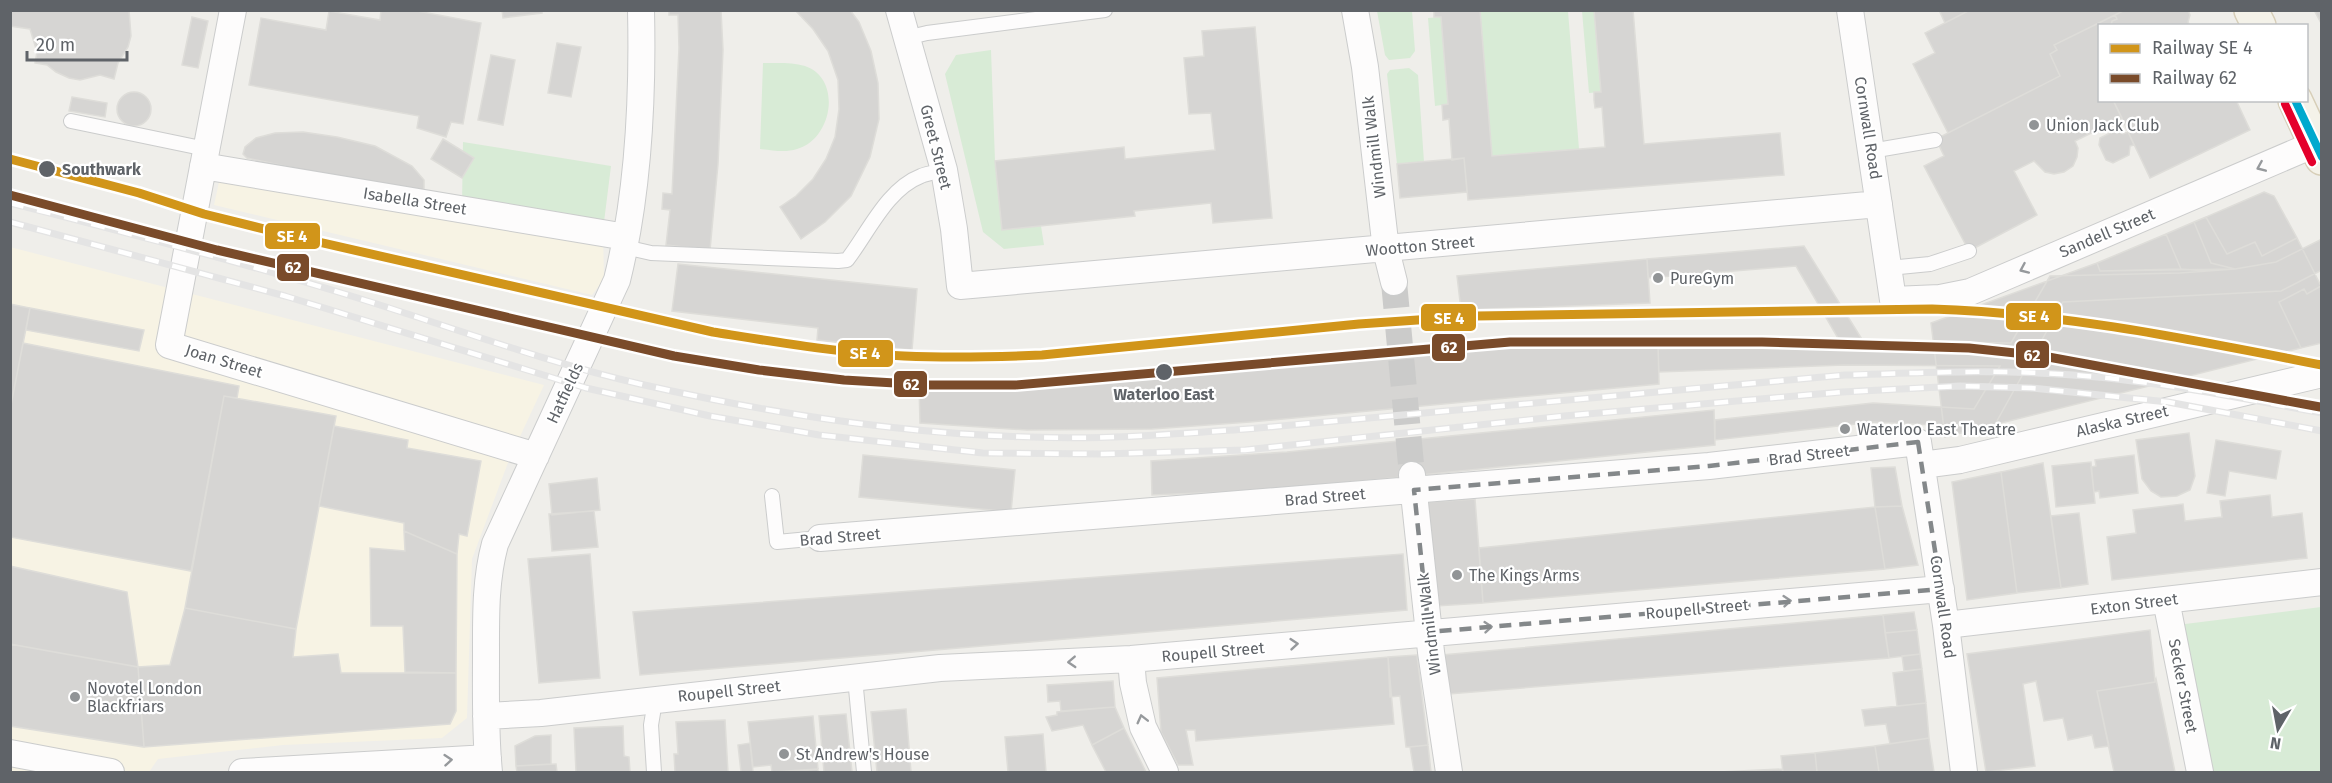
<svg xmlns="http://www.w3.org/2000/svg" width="2332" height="783" viewBox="0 0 2332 783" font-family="'Fira Sans',sans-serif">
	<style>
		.commercial { fill: #f7f3e4 }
		.green { fill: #d8ebd6 }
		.building { fill: #d6d5d3; stroke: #deddd9; stroke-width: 1.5 }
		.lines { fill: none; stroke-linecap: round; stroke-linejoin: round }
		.street-tunnel { stroke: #cbcbca; stroke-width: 26; stroke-dasharray: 26 13; stroke-linecap: butt }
		.lane-casing { stroke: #cbcccc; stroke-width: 16 }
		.street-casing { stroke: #cbcccc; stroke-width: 28 }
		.primary-casing { stroke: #d7ceb8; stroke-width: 36 }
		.lane { stroke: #fdfcfc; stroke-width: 14 }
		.street { stroke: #fdfcfc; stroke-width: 26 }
		.primary { stroke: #f4f2e9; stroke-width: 33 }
		.rail-casing { stroke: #e4e4e4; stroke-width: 7 }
		.rail { stroke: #fff; stroke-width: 4.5; stroke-dasharray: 14; stroke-linecap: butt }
		.bus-1-casing { stroke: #fff; stroke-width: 12 }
		.bus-2-casing { stroke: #fff; stroke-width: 12 }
		.bus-1 { stroke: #00a9ce; stroke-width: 8 }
		.bus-2 { stroke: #e4002b; stroke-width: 8 }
		.rail-1-casing { stroke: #fff; stroke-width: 14 }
		.rail-2-casing { stroke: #fff; stroke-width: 14 }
		.rail-1 { stroke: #d1951a; stroke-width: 9 }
		.rail-2 { stroke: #7a4b2a; stroke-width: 9 }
		.oneway { stroke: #96999c }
		.marked { fill: none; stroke: #84888a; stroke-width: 4.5; stroke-dasharray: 12 8; stroke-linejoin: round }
		.poi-dot { fill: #919496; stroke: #fff; stroke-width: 2 }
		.stop-dot { fill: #5f6368; stroke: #fff; stroke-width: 2 }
		.labels { text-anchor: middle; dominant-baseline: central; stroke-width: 4.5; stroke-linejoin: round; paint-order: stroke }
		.poi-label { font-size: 16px; fill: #5f6368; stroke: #fff; text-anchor: start }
		.street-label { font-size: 16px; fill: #5f6368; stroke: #fff }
		.stop-label { font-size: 16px; font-weight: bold; fill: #5f6368; stroke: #fff; text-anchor: start }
		.line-badge { stroke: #fff; stroke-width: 2 }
		.badge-label { font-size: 16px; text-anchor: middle; font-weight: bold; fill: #fff }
	</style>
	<rect width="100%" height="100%" fill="#efeeea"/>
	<path class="commercial" d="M224,159L603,230L604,279L592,295L214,205Z
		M10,247L544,385L509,460L472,559L467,718L442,738L283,745L158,759L149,772H11Z"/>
	<path class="green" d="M1377,11H1412L1415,51L1410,58L1389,60L1385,55Z
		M1480,11H1568L1579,149L1492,156Z
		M1582,11H1594L1601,92L1589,93Z
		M1441,17L1448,104L1435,106L1428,18Z
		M991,50L995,161L1002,230L1041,226L1044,245L1004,249L983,232L945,74L956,55Z
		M763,63C777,63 792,62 805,66C843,79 832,140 797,149C785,153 772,150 760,149Z
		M1409,68L1418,75L1424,162L1397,164L1387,74L1390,70Z
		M463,142L611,166L603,230L462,204Z
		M2321,607V772H2211L2177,625Z"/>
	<path class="building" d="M10,10H129L131,36L128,47L118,63L114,79L100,75L80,80L69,78L56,72L47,65L35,63L37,52L30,29L10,26Z
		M10,10H129L131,36L128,47L118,63L114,79L100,75L80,80L69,78L56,72L47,65L35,63L37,52L30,29L10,26Z
		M381,10H412L481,23L463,124L451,122L446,137L417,128L419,116L249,85L261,18L326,30L329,11L380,20Z
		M502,10H542V13L503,18Z
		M669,10H721L723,50L718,164L710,250L666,245L670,210L662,209L663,193L672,194L679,48L678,15H669Z
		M795,10H850L859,22L871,51L878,83L879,119L870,157L851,196L825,222L801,239L780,207L796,196L813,179L826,159L835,137L839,109L838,80L828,51L813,29Z
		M1480,10L1492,156L1605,147L1602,107L1595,108L1594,100V92H1601L1594,10H1633L1644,144L1780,133L1784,175L1468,200L1464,158L1452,160L1449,119L1443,120L1442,105L1448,104L1441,17H1434V10Z
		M1939,10H1970L1945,23Z
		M1970,10H2125L2054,45L2057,50L2050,54L2060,76L1948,133L1913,64L1935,53L1925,33Z
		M2188,10L2190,15L2188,22L2190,26H2111L2112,21L2117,19L2115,15L2125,10Z
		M2314,10H2322V25Z
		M2115,15L2117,19L2112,21L2111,26H2100V100H2113L2122,118L2075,141L2078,148L2077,157L2073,166L2064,172L2054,174L2045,172L2034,161L2014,171L2037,215L1969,251L1924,166L1944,156L1936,139L2060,76L2050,54L2057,50L2054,45Z
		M192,17L208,21L198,68L182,65Z
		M1255,27L1272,218L1213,223L1211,203L1134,211L1135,216L1002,230L995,161L1124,147L1125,159L1215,150L1211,113L1189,114L1184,58L1204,56L1202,31Z
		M557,43L581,47L571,97L548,93Z
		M491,55L515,60L503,125L478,120Z
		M117 109a17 17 0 1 1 34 0a17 17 0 1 1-34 0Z
		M72,97L107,103L105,117L69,111Z
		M2113,100H2236L2250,130L2150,178Z
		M2116,130L2123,134L2128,132L2134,145L2130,146L2129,155L2113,163L2106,160L2099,145L2100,138Z
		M303,132L337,137L375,146L412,166L424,180V188L422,191L331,176L247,158L243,154L245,147L256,138L275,133Z
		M443,139L474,158L462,178L431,159Z
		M1464,158L1467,192L1400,198L1397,164Z
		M2264,192L2274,196L2297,238L2262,256L2255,242L2227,254L2206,217Z
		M2206,217L2227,254L2255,242L2262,256L2297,238L2321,286L2307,294L2304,289L2279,302L2301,348L1945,437L1931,323L2097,263L2100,271L2235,269L2211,263L2194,222Z
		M2194,222L2211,263L2235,269L2205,271L2181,269L2166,234Z
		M2166,234L2181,269L2100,271L2097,263Z
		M2322,239V270L2281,291L2063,302L1993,428L1874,422L1715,440V420L1873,403L1974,409L2000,366L1844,365L1659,372L1658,349L1842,345L1796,266L1648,278L1647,259L1804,246L1863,341L2011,343L2050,276L2180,273L2235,269L2276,262Z
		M1647,259L1650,303L1461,310L1457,276Z
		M678,264L917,289L912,350L817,340L818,328L672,311Z
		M2321,286L2322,343L2301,348L2279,302L2304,289L2307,294Z
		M10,304L30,308L10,410Z
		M30,308L144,330L139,351L26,330Z
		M1658,340L1659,384L1250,422L1152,429L1027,430L920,423L919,385L1015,384L1493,343Z
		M23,343L239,386L237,398L224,396L191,571L10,537V410Z
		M224,396L336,416L296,629L185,608Z
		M1714,410L1715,445L1343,483L1249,491L1152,495L1151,461L1287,452Z
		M334,426L408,440L407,448L481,461L467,536L459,534L457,554L404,531V523L319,506Z
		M2189,433L2195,476L2190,490L2177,496L2161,497L2151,491L2142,479L2136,440Z
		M2216,440L2281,451L2276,479L2229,471L2225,496L2207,493Z
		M863,455L1015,470L1011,512L859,497Z
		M2134,455L2138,493L2100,498L2099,491L2094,492L2091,467L2096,466L2095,460Z
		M2091,462L2095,503L2056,507L2052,466Z
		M2043,463L2061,588L2017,593L2001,472Z
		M1895,467L1902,506L1875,507L1871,468Z
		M2001,472L2017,593L1967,600L1952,482Z
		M597,478L600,510L552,515L549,484Z
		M2270,495L2272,517L2302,513L2307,558L2112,580L2107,537L2136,533L2133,510L2183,504L2185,521L2222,517L2220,501Z
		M1475,499L1483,603L1436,606L1428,502Z
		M1902,506L1918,565L1885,569L1875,507Z
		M1875,507L1885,569L1483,603L1479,548Z
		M594,511L598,547L552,551L549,514Z
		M2079,513L2088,584L2061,588L2051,516Z
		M404,531L457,554L456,673L405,672L403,626H371L370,548L405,551Z
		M590,554L600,678L539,683L528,559Z
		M1403,554L1407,610L640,675L633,612Z
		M10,566L127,592L138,667L10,644Z
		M185,608L296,629L293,657L338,654L341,673H456V711L450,724L144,747L138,667L170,665Z
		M1914,612L1917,630L1885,633L1883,615Z
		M1883,615L1889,658L1449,694L1442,655Z
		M1917,630L1920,654L1889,658L1885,633Z
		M2150,630L2155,682L2097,691L2109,746L2095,748L2092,735L2068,740L2063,718L2044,721L2036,681L2023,684L2035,766L1986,772L1967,654Z
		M10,644L138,667L144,747L10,726Z
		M1920,654L1922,669L1904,671L1902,656Z
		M1417,655L1428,745L1410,747H1406L1400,696L1390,697L1388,657Z
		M1388,657L1394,724L1196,741L1195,730H1186L1193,765H1178L1161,732L1157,678Z
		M1922,669L1926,703L1897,706L1893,673Z
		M2156,679L2175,772H2114L2097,691L2155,682Z
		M1113,681L1115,707L1061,711L1060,701L1048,702L1047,685Z
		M1926,703L1929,738L1890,744L1886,724L1865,726L1862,710Z
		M1115,707L1124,728L1092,745L1083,725L1052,731L1046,717L1057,715V712Z
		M906,709L911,772H877L871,712Z
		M846,714L852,772H824L819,716Z
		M813,716L818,769L772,772L771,765L753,767L748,722Z
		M725,720L728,772H675L674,754H678L676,722Z
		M623,726L624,756L629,757L630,772H576L574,728Z
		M1124,728L1146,772H1106L1092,745Z
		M1043,734L1046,772H1008L1005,737Z
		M551,735V764L516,766L515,746L535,736Z
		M1929,738L1934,772H1879L1875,746Z
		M750,743L753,772H741L738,745Z
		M1428,745L1431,772H1414L1410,747Z
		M1875,746L1879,772H1817L1815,753Z
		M1815,753L1817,772H1783L1781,756Z
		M556,764L557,772H517L516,766Z
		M818,769V772H800V771Z
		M1782,769L1783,772H1719Z"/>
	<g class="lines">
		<path class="street-tunnel" d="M1394,282L1412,475"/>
		<defs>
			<path id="lane" d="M906,38L927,33L1105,10
				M71,121L206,149
				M1871,151L1935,140
				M625,247L651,253L838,261L847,260C868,233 887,189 921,176C928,173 937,172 944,170
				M1889,268L1930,264L1969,251
				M772,496L777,542L820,538
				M855,678L864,772
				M649,700L653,713L651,725L654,772"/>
			<path id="street" d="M233,10L169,345L536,456
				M899,10L944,170L954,229L960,286L1879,204
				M1355,10L1365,67L1386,250L1394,282
				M1850,10L1893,300L1940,298L1970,292L2315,144
				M203,166L626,237
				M1922,465L1960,460L2322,374
				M1412,475L1431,652L1449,772
				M820,538L1709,466L1918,442L1946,625L1964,772
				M2166,600L2200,772
				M1946,625L2322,582
				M1131,659L1133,683L1143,727L1165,772
				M486,716L541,713L940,668L1131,659L1941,589
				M10,753L111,772
				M242,772L488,758
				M489,772C485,734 486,695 486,656C486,618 485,581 495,544L617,280C638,196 643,97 641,10"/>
			<path id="primary" d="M2251,10L2259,26
				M2295,100L2322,158"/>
		</defs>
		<use href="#lane" class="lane-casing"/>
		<use href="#street" class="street-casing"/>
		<use href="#primary" class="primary-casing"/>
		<use href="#lane" class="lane"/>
		<use href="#street" class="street"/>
		<use href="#primary" class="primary"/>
		<defs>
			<path id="rail" d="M10,203C123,232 237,261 348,295C446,325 541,361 640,384C768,413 900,434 1031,437C1103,440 1176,434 1247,429L1845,375C1921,373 1998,369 2073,375C2157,381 2239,398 2322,413
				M10,222L285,296L586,388L710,416L819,435L983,453L1102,454L1245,450L1564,416L1842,392L1960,386L2031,388L2168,402L2322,431"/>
		</defs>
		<use href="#rail" class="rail-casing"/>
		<use href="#rail" class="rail"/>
		<defs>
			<path id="bus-1" d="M2295,100L2322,157"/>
			<path id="bus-2" d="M2285,104L2312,162"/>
		</defs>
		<use href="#bus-1" class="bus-1-casing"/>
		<use href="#bus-2" class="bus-2-casing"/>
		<use href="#bus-1" class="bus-1"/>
		<use href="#bus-2" class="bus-2"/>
		<defs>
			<path id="rail-1" d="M10,159L139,193L204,214L288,235L713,332C776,342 840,353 904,356C950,358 996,357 1042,355L1359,324L1476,316L1932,309C2063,313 2193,340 2322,365"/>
			<path id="rail-2" d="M10,195L217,250L674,356L759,370L844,380L929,385H1015L1510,342H1762L1969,348L2043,356L2320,407"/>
		</defs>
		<use href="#rail-1" class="rail-1-casing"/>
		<use href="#rail-2" class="rail-2-casing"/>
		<use href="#rail-1" class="rail-1"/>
		<use href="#rail-2" class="rail-2"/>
	</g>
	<defs><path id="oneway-chevron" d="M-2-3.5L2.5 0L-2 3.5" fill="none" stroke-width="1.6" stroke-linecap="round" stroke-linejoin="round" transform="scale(1.5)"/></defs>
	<g class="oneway">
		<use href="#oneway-chevron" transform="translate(2261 167) rotate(157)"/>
		<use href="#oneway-chevron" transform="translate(2024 269) rotate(156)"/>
		<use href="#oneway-chevron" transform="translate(1787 601) rotate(-5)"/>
		<use href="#oneway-chevron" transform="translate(1488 627) rotate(-5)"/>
		<use href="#oneway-chevron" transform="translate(1294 644) rotate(-5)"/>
		<use href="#oneway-chevron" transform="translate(1072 662) rotate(177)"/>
		<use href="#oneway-chevron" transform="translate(1142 719) rotate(-104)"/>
		<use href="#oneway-chevron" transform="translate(448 760) rotate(-5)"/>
	</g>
	<path class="marked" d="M1918,442L1941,589L1429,632L1414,490L1709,466Z"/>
	<g class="poi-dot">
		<circle cx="2034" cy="125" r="6"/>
		<circle cx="1658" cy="278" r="6"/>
		<circle cx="1845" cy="429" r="6"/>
		<circle cx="1457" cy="575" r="6"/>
		<circle cx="75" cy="697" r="6"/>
		<circle cx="784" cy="754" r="6"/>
	</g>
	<g class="stop-dot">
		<circle cx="47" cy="169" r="9"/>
		<circle cx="1164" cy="372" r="9"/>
	</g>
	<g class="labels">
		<g class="poi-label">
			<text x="2046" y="125">Union Jack Club</text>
			<text x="1670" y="278">PureGym</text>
			<text x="1857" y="429">Waterloo East Theatre</text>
			<text x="1469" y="575">The Kings Arms</text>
			<text x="87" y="688">Novotel London<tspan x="87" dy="18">Blackfriars</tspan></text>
			<text x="796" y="754">St Andrew's House</text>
		</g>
		<g class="street-label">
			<text transform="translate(1868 128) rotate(81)">Cornwall Road</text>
			<text transform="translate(936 147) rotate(76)">Greet Street</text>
			<text transform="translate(1374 147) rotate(-97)">Windmill Walk</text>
			<text transform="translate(415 201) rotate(9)">Isabella Street</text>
			<text transform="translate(2107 233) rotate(-23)">Sandell Street</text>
			<text transform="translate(1420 246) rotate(-5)">Wootton Street</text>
			<text transform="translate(224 361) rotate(17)">Joan Street</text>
			<text transform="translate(565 393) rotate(-65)">Hatfields</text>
			<text transform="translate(2122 421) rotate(-13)">Alaska Street</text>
			<text transform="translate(1809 455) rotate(-7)">Brad Street</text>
			<text transform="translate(1325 497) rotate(-5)">Brad Street</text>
			<text transform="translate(840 537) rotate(-5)">Brad Street</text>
			<text transform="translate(2134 604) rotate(-7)">Exton Street</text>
			<text transform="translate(1943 607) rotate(82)">Cornwall Road</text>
			<text transform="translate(1697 609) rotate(-5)">Roupell Street</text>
			<text transform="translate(1429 624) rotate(-97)">Windmill Walk</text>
			<text transform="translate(1213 652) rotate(-5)">Roupell Street</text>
			<text transform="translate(2183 686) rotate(79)">Secker Street</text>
			<text transform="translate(729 691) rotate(-6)">Roupell Street</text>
		</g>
		<g class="stop-label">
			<text x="62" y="169">Southwark</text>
			<text x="1164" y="394" text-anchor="middle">Waterloo East</text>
		</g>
	</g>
	<g class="line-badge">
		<rect x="264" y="222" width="57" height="28" rx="6" fill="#d1951a"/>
		<rect x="276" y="253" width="34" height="29" rx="6" fill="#7a4b2a"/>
		<rect x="2005" y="302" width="57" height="29" rx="6" fill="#d1951a"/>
		<rect x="1420" y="303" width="57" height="29" rx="6" fill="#d1951a"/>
		<rect x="1431" y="333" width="35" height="29" rx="6" fill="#7a4b2a"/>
		<rect x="837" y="339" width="57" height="29" rx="6" fill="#d1951a"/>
		<rect x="2015" y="340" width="35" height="29" rx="6" fill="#7a4b2a"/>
		<rect x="893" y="370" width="35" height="28" rx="6" fill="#7a4b2a"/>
	</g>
	<g class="badge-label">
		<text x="292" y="242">SE 4</text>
		<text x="293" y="273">62</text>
		<text x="2034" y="322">SE 4</text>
		<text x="1449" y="324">SE 4</text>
		<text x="1449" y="353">62</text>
		<text x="865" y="359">SE 4</text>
		<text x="2032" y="361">62</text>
		<text x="911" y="390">62</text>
	</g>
	<rect width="2332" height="783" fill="none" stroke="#5f6368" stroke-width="24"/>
	<rect x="2098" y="24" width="210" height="78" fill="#ffffff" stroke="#bfc1c3" stroke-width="1.5"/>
	<rect x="2110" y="44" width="30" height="9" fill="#d1951a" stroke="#bfc1c3" stroke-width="1.5"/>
	<text x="2152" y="54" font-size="18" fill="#5f6368">Railway SE 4</text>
	<rect x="2110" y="74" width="30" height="9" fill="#7a4b2a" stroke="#bfc1c3" stroke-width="1.5"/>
	<text x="2152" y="84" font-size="18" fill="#5f6368">Railway 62</text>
	<g transform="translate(2278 729) rotate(190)" stroke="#ffffff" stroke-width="4.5" paint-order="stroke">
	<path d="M0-4.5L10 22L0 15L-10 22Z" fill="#5f6368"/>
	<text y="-9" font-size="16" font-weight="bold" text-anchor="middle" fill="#5f6368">N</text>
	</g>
	<path d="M27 51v9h100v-9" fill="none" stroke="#5f6368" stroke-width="3"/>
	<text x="36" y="51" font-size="18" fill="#5f6368" stroke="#ffffff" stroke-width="4.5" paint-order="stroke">20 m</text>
</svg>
